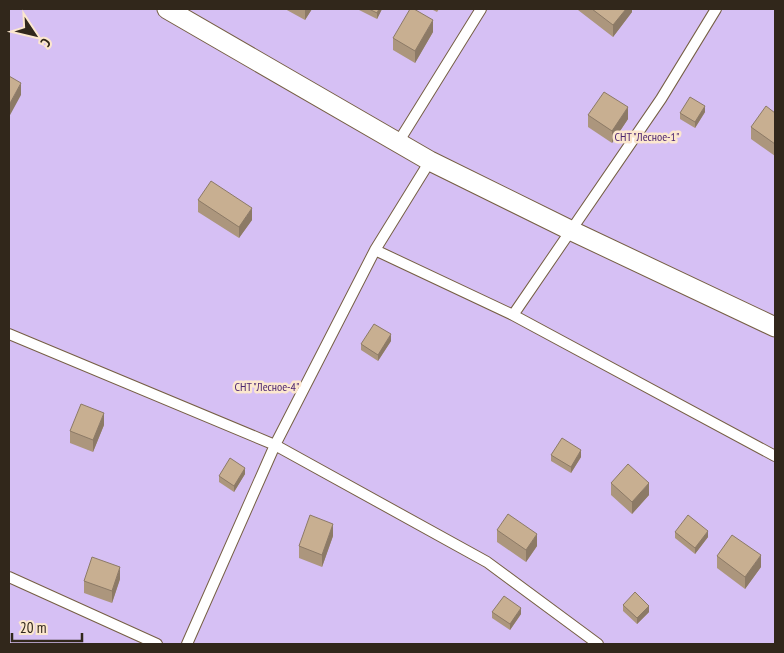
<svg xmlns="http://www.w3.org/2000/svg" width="784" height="653" viewBox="0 0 784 653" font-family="'PT Sans Narrow',sans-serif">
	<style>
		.green { fill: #d6c0f4 }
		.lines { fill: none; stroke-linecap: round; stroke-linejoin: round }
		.service-casing { stroke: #765f44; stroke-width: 12 }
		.minor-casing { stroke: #765f44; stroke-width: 21 }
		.service { stroke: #fff; stroke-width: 10 }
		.minor { stroke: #fff; stroke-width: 19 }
		.wall { fill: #ac967d }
		.shaded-wall { fill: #8c7a66 }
		.building { fill: #c8af91; stroke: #8c7a66 }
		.labels { text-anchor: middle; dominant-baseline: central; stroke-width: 5; stroke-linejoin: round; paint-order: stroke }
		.park-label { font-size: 12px; fill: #4c2670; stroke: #fce7ce }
	</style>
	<rect width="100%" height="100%" fill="#fce7ce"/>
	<path class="green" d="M9,9H775V644H9Z"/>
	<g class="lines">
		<defs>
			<path id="service" d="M399,141L481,9
				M375,250L513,315L775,456
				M513,315L661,99L716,9
				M9,334L275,445L487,562L598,644
				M9,577L157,644
				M187,644L275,445L375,250L430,161"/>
			<path id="minor" d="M167,9L430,161L572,231L775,327"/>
		</defs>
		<use href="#service" class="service-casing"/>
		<use href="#minor" class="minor-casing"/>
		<use href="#service" class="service"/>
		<use href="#minor" class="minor"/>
	</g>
	<path class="wall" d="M285,9H312L305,20Z
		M357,9H382L377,19Z
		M431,9H439L437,12Z
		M578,9H632V12L613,37L578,10Z
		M433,32L415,63L393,50V38Z
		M705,112L695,128L680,119V113Z
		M775,113V156L751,139V127Z
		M588,115L628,119L612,143L588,127Z
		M198,200L252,220L239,238L198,212Z
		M391,341L378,361L361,350V344Z
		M104,425L93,452L70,443V431Z
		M551,455L581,457L571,473L551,461Z
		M245,474L234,492L219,482V476Z
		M611,483L649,495L632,514L611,495Z
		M497,530L537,546L526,562L497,542Z
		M675,532L708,537L695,554L675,538Z
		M333,536L322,567L299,558V546Z
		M717,556L761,567L745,589L717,568Z
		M120,579L112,603L84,593V581Z
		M623,605L649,612L637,624L623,611Z
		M492,612L521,614L510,630L492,618Z"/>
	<path class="shaded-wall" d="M305,9H312L305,20Z
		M379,9H382L377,19V13Z
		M626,9H632V12L613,37V25Z
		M433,20V32L415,63V51Z
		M21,83V95L9,117V105Z
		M705,106V112L695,128V122Z
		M628,107V119L612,143V131Z
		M252,208V220L239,238V227Z
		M391,334V341L378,361V355Z
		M104,413V425L93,452V440Z
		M581,450V457L571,473V467Z
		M245,468V474L234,492V486Z
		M649,483V495L632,514V502Z
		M333,524V536L322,567V555Z
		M708,531V537L695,554V548Z
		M537,534V546L526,562V550Z
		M761,555V567L745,589V577Z
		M120,567V579L112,603V591Z
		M649,606V612L637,624V618Z
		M521,608V614L510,630V624Z"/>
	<path class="building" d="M369,9H379L377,13Z
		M410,9H414L433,20L415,51L393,38Z
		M592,9H626L613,25Z
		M9,76L21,83L9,105Z
		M604,92L628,107L612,131L588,115Z
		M690,97L705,106L695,122L680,113Z
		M766,106L775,113V144L751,127Z
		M211,181L252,208L239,227L198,200Z
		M374,324L391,334L378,355L361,344Z
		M81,404L104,413L93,440L70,431Z
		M562,438L581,450L571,467L551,455Z
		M230,458L245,468L234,486L219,476Z
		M628,464L649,483L632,502L611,483Z
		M508,514L537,534L526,550L497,530Z
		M310,515L333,524L322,555L299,546Z
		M688,515L708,531L695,548L675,532Z
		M732,535L761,555L745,577L717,556Z
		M92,557L120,567L112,591L84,581Z
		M635,592L649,606L637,618L623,605Z
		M504,596L521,608L510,624L492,612Z"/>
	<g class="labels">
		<g class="park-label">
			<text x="647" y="136">СНТ "Лесное-1"</text>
			<text x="267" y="386">СНТ "Лесное-4"</text>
		</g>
	</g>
	<rect width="784" height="653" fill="none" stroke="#31271b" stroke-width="20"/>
	<g transform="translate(35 35) rotate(125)" stroke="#fce7ce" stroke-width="4" paint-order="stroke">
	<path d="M0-4L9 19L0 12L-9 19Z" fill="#31271b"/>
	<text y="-8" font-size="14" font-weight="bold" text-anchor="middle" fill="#31271b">С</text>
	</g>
	<path d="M12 633v8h70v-8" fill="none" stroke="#31271b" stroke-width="2.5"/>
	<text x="20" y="633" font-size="15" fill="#31271b" stroke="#fce7ce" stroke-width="4" paint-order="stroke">20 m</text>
</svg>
